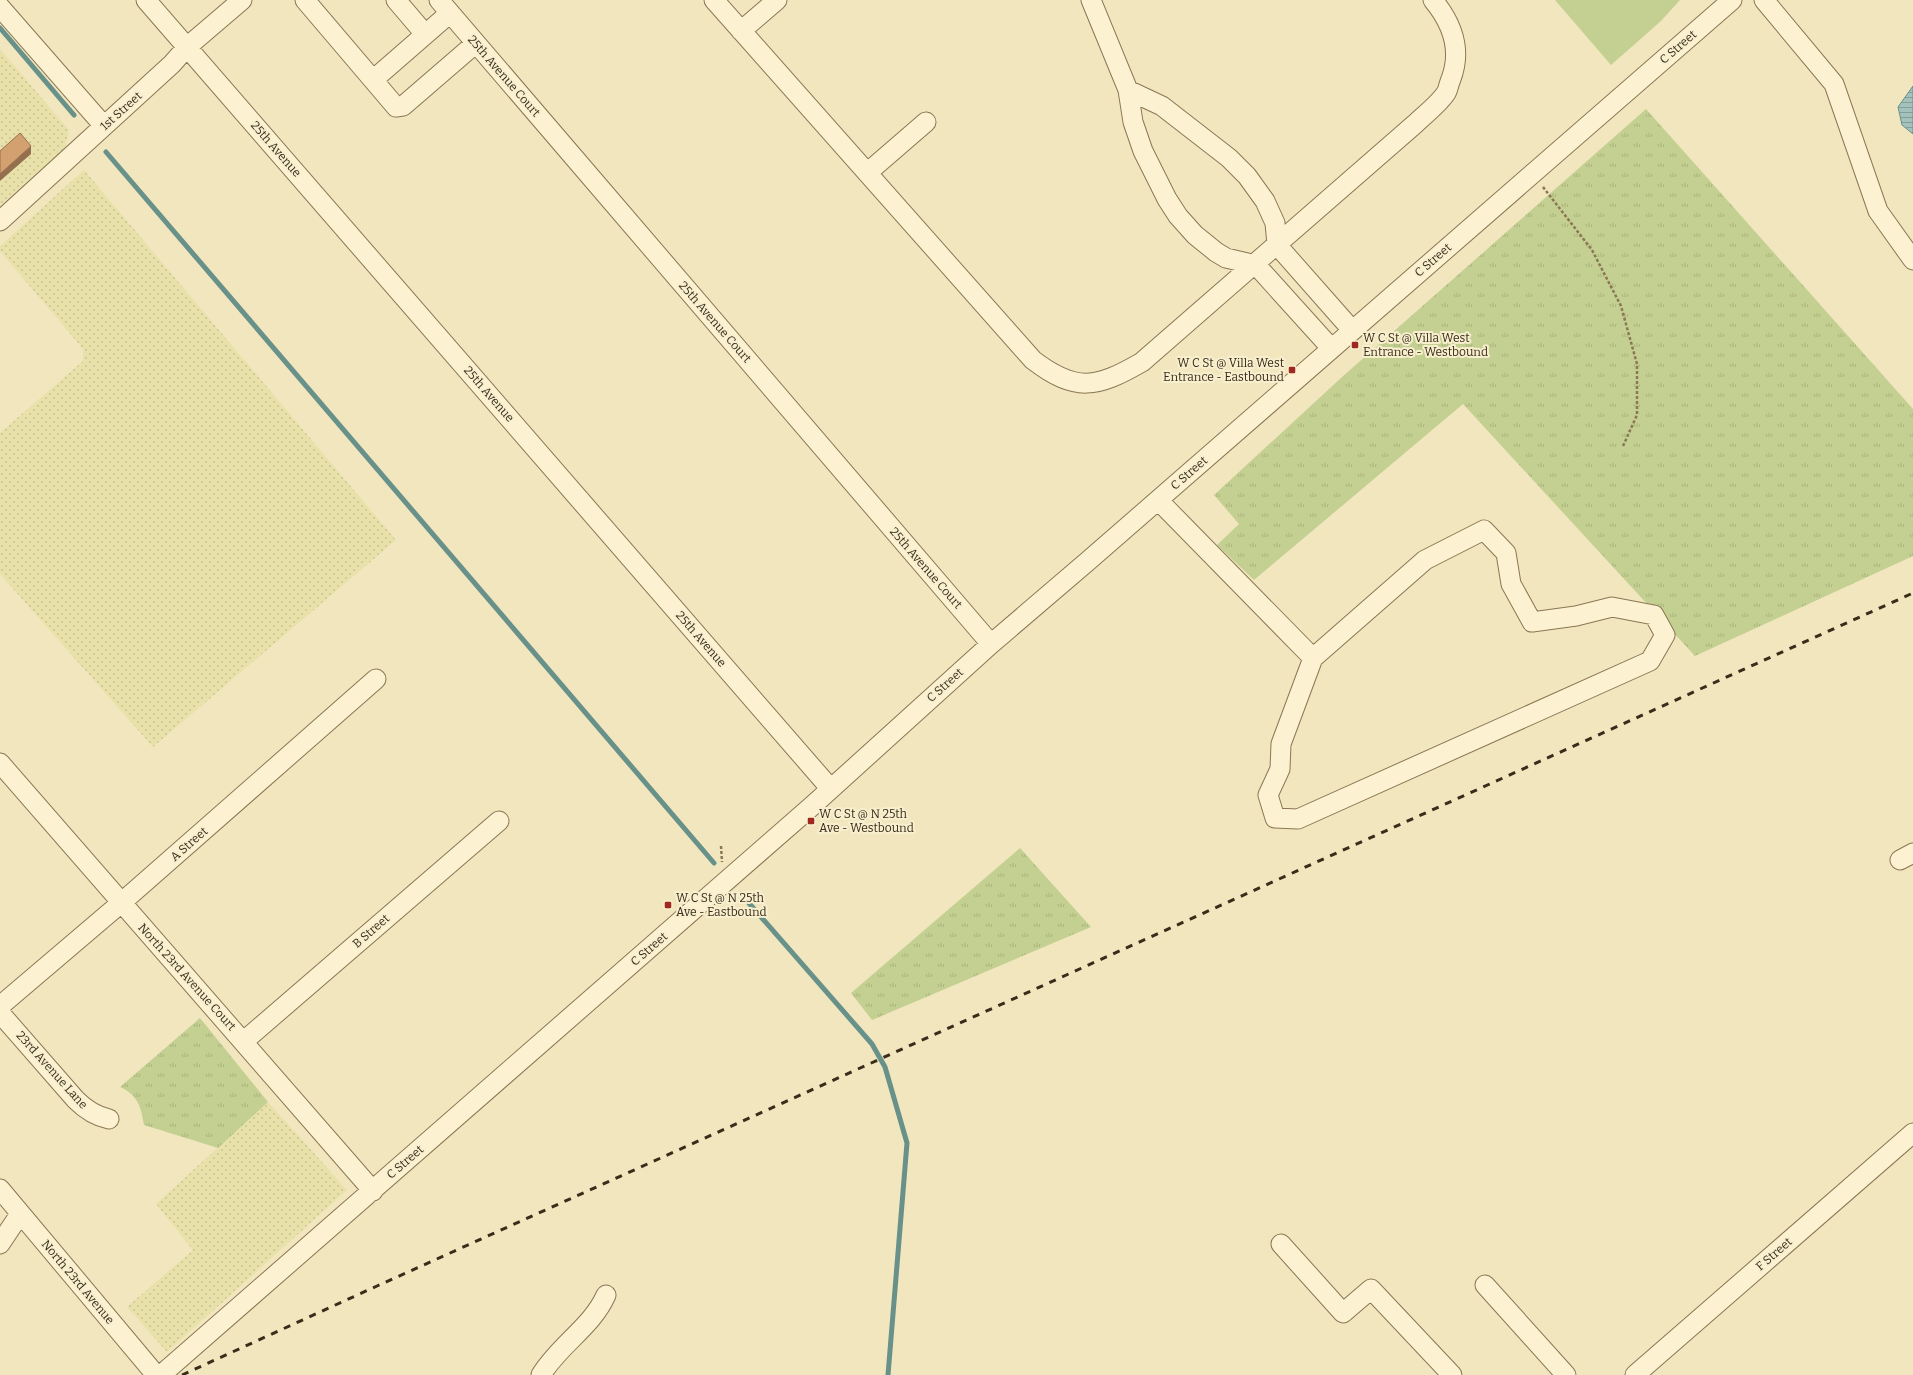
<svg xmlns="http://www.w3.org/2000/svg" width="1913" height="1375" viewBox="0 0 1913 1375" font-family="Bitter,serif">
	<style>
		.farmland { fill: url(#farmland-dots) }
		.grass { fill: url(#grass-tufts) }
		.park { fill: #c4d091 }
		.water { fill: url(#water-rules); stroke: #68918a }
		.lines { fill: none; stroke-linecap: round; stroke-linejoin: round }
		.stream { stroke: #68918a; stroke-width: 5 }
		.minor-casing { stroke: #8b7655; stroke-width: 21 }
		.path { stroke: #8b7655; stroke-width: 2.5; stroke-dasharray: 3 2; stroke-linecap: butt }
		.minor { stroke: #fcf2d1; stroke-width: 19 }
		.rail { stroke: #392c1b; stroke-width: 3; stroke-dasharray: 7 7; stroke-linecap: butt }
		.shaded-wall { fill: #94704e }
		.building { fill: #d3a070; stroke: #94704e }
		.poi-dot { fill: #9f2820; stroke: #f8efce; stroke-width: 1.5 }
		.labels { text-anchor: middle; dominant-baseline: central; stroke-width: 4; stroke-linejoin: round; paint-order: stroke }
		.street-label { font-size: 12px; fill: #392c1b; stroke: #f8efce }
		.poi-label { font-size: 12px; fill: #392c1b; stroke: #f8efce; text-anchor: start }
	</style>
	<defs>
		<pattern id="farmland-dots" width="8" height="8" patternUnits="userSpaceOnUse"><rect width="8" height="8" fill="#e8e2aa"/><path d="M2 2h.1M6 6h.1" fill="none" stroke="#c8c292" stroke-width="1.8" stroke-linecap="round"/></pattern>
		<pattern id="grass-tufts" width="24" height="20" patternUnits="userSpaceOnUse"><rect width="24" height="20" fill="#c4d091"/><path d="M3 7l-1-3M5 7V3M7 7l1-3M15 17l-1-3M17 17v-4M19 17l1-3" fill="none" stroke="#a9b37c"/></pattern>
		<pattern id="water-rules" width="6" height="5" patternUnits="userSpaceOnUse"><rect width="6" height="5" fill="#a2c2bb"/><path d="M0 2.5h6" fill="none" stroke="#859e97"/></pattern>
	</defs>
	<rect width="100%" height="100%" fill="#f1e6be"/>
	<path class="farmland" d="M0,49L69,130L65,148L0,205Z
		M84,170L396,540L153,747L0,574V433L83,361V349L0,251V246Z
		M268,1102L347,1190L167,1352L127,1307L193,1250L156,1204Z"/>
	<path class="grass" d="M1646,109L1913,409V556L1695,656L1463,404L1254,580L1217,545L1239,524L1214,495L1342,377Z
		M1020,848L1091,927L872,1020L851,993Z
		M200,1018L268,1102L218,1148L144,1125C141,1107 138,1095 120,1087Z"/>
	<path class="park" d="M1555,0H1680L1661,21L1611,65Z"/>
	<path class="water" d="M1913,86V134L1902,125L1898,107Z"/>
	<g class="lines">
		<path class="stream" d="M0,28L74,115
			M106,152L714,863
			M741,894L872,1044L885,1067L907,1143L888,1375"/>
		<defs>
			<path id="minor" d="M146,0L830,788
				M305,0L396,107L403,106L476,43
				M396,0L425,34
				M439,0L991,644
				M714,0L1033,360C1076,393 1097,388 1142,362L1415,124C1425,114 1438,105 1446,93C1448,90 1449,83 1451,79C1462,50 1452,23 1433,0
				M1091,0L1128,90L1133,122L1143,151L1167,199L1178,216L1195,235L1216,252L1226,258L1256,265L1331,348
				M1764,0L1834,84L1878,211L1913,260
				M0,7L104,126
				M741,31L777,0
				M373,80L450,13
				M1128,90L1162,106L1229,158L1247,176L1265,201L1275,223L1277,245L1352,330
				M867,173L926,122
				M0,221L172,64L187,47L242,0
				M1158,500L1313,658
				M1484,530L1506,553L1511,584L1532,622L1576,616L1612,607L1654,615L1665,635L1650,661L1298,819L1275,818L1268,795L1280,769L1281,744L1313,658L1425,560Z
				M0,763L373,1191
				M1900,860L1913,853
				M0,1006L121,903L376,679
				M0,1013L76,1100C86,1110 95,1116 109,1119
				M244,1041L499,821
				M0,1189L156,1375
				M0,1244L20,1214
				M1281,1244L1343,1313L1371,1289L1452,1375
				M1485,1285L1566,1375
				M161,1375L812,806L991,644L1088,561L1732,0
				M541,1375C559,1345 592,1327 606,1295
				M1635,1375L1913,1133"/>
		</defs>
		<use href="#minor" class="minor-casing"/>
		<path class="path" d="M1543,187L1592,250L1621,306L1637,364V415L1623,446
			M721,846L722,862"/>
		<use href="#minor" class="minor"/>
		<path class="rail" d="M182,1375L377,1286L1913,593"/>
	</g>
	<path class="shaded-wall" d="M31,146V154L0,181V174Z"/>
	<path class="building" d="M20,133L31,146L0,174V151Z"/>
	<g class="poi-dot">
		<rect x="1351" y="341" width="8" height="8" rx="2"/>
		<rect x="1288" y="366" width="8" height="8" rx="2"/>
		<rect x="807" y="817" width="8" height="8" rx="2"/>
		<rect x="664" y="901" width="8" height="8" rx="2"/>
	</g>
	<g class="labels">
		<g class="street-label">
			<text transform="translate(1678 47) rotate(-41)">C Street</text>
			<text transform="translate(504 76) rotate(49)">25th Avenue Court</text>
			<text transform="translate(121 111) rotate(-42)">1st Street</text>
			<text transform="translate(276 149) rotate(49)">25th Avenue</text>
			<text transform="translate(1433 260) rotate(-41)">C Street</text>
			<text transform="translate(715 322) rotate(49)">25th Avenue Court</text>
			<text transform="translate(489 394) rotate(49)">25th Avenue</text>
			<text transform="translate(1189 473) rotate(-41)">C Street</text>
			<text transform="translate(926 568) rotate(49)">25th Avenue Court</text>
			<text transform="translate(701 639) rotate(49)">25th Avenue</text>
			<text transform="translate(945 685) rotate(-42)">C Street</text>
			<text transform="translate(189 844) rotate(-41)">A Street</text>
			<text transform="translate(371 931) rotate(-41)">B Street</text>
			<text transform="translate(649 949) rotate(-41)">C Street</text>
			<text transform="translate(187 977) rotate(48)">North 23rd Avenue Court</text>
			<text transform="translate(52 1070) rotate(48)">23rd Avenue Lane</text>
			<text transform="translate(405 1162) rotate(-41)">C Street</text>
			<text transform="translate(1774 1254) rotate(-41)">F Street</text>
			<text transform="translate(78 1282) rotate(50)">North 23rd Avenue</text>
		</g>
		<g class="poi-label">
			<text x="1363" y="338">W C St @ Villa West<tspan x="1363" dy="14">Entrance - Westbound</tspan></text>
			<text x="1284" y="363" text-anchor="end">W C St @ Villa West<tspan x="1284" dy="14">Entrance - Eastbound</tspan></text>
			<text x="819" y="814">W C St @ N 25th<tspan x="819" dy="14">Ave - Westbound</tspan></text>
			<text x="676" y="898">W C St @ N 25th<tspan x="676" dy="14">Ave - Eastbound</tspan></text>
		</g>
	</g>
</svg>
